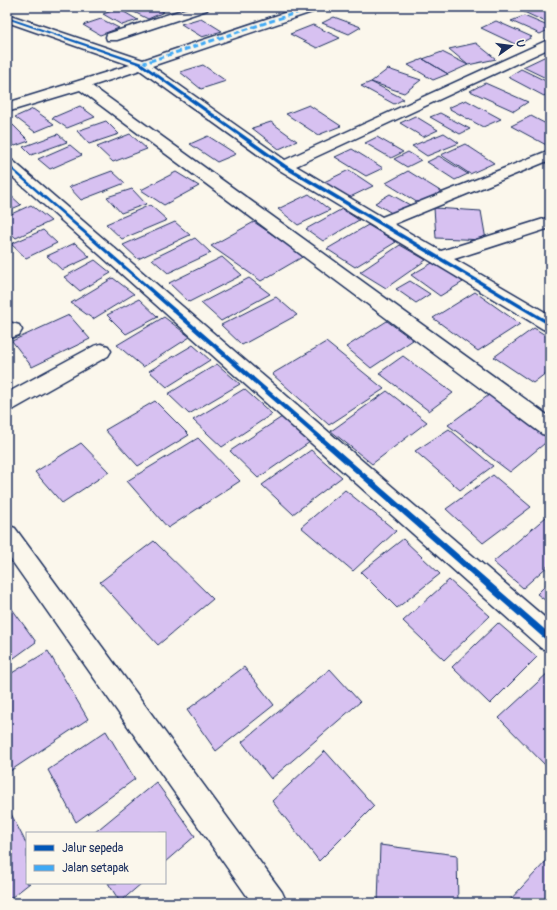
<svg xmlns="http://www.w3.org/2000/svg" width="557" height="910" viewBox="0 0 557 910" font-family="Pangolin,sans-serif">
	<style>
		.building { fill: #d7c1f1; stroke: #1b2f5e }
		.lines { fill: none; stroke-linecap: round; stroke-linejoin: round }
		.minor-casing { stroke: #1b2f5e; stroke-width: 3 }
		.minor { fill: #fbf7ec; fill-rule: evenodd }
		.quiet { stroke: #3fa9f5; stroke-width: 3; stroke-dasharray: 6 3; stroke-linecap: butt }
		.cycleway-casing { stroke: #fbf7ec; stroke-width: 2 }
		.cycleway { fill: #0057b8; fill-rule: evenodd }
	</style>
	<rect width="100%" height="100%" fill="#fbf7ec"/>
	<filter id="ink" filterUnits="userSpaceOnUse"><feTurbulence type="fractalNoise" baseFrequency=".025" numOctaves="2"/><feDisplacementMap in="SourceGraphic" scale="8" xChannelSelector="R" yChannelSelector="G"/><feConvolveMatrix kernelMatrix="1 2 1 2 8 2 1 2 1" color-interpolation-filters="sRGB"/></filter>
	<g filter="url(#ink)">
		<path class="building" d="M133,7H154L164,12L148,19L128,9Z
			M536,7H550V24L524,12Z
			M119,9L138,20L122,25L103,14Z
			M524,16L550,27V29L540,34L511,21Z
			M334,17L361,27L349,34L322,23Z
			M201,18L222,31L202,37L181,24Z
			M101,19L119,28L100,35L83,25Z
			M496,21L532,37L517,45L481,28Z
			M313,25L340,38L317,48L290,34Z
			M476,43L496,59L468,65L449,49Z
			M442,52L468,65L448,74L423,59Z
			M546,56L550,58V80L523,67Z
			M423,59L448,74L433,80L408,65Z
			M203,65L226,81L201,89L180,72Z
			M388,69L421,80L404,93L371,82Z
			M521,69L550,83V92L544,96L508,77Z
			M371,82L404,99L394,104L361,86Z
			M485,83L528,102L514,111L470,91Z
			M466,100L501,119L483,127L448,108Z
			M309,105L341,126L318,135L286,114Z
			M80,106L95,117L67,128L52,118Z
			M33,109L54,124L35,132L15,117Z
			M440,113L470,129L460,134L430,117Z
			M415,116L438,130L423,137L400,123Z
			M531,116L550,126V147L511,126Z
			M106,121L119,134L89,144L77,131Z
			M271,122L297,141L279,149L252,128Z
			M13,125L29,141L15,146L7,137V127Z
			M444,133L459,143L427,156L412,146Z
			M58,134L67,142L31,155L23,147Z
			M130,134L147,149L113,162L97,147Z
			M208,136L236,154L217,162L190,144Z
			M377,137L403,152L391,158L365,143Z
			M465,144L494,163L470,174L441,155Z
			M70,145L82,155L50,169L38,159Z
			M352,149L383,168L366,176L335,157Z
			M408,152L421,160L407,167L394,159Z
			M439,156L468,174L455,180L427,162Z
			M349,170L373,186L348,198L324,182Z
			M112,171L125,183L81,200L69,187Z
			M408,171L445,194L423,206L386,183Z
			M176,172L199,186L164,205L141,190Z
			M132,189L146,204L121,213L107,197Z
			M7,192L21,205L7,211Z
			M309,194L330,210L298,225L278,209Z
			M390,194L410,205L395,215L375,203Z
			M31,205L51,221L16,238L7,230V216Z
			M150,205L167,220L122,239L106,224Z
			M434,208L481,211L486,240L436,238Z
			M342,209L359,220L323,241L306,229Z
			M175,222L190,235L138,259L123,245Z
			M254,222L304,256L261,281L211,246Z
			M368,225L396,242L355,267L327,249Z
			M43,230L57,243L26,258L11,244Z
			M195,238L211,253L168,273L152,259Z
			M75,243L90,257L62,270L47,256Z
			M400,245L426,260L386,288L360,272Z
			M222,257L242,275L189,302L169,283Z
			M95,260L111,273L80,291L64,277Z
			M434,262L463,282L440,296L411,275Z
			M113,278L134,294L93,319L71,303Z
			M249,278L270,294L221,321L201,303Z
			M410,281L430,294L416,303L396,289Z
			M475,292L520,324L478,351L433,318Z
			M276,297L297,315L242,345L221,325Z
			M139,299L158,317L126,334L107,315Z
			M69,315L90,339L32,367L12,341Z
			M164,317L190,337L143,367L117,345Z
			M387,321L413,340L371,368L346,347Z
			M534,328L550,338V370L533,383L494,357Z
			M326,342L384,389L329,425L272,374Z
			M193,345L210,360L167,387L149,371Z
			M403,356L453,393L429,411L379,373Z
			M217,364L240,384L189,414L168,394Z
			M244,389L272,414L222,447L193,420Z
			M387,391L427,422L372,464L331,431Z
			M489,395L550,439L510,472L448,425Z
			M155,401L189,435L138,466L105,430Z
			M282,417L310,442L258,478L230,451Z
			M449,429L493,466L460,490L415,451Z
			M198,438L240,481L168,528L127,481Z
			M81,443L109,472L62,503L35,472Z
			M311,450L342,477L293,514L262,485Z
			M493,475L531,507L483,543L446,509Z
			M345,490L396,531L353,571L301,527Z
			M546,517L550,520V564L523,588L493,562Z
			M403,539L440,574L397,608L361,572Z
			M154,541L213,599L158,645L100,582Z
			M449,580L490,616L444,660L403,621Z
			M550,581V604L537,594Z
			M10,606L36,642L7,663V608Z
			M498,623L537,657L490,704L452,667Z
			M48,651L88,719L7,773V676Z
			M244,667L274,705L216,751L187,710Z
			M330,669L360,702L271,779L242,742Z
			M550,671V770L499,718Z
			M106,731L135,779L76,822L48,770Z
			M325,751L374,806L319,861L272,801Z
			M156,782L195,836L165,862V833H94Z
			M7,806L27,845V883H30L7,901Z
			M380,845L457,855L458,903H378Z
			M550,857V903H507Z
			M108,883H142L120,902Z"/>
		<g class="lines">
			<defs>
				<path id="minor" d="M191,7H209L207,10L117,40H107L106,37L107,34Z
					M302,7H320L318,10L152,66L285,160L550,39V48L296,166L382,217L550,150V160L394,224L441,251L550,217V228L454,259L550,315V331L543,329L278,169L140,70L92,86L550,417V436L542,434L80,90L7,112V103L130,65L7,22V14L143,60Z
					M7,159L13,161L550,622V651L541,648L7,172Z
					M12,323L19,325L22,330L19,335L7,339V325Z
					M101,344L108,346L111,351L108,356L14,409L7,411V393L94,346Z
					M7,525L15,528L282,892L287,903H252L7,554Z"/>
			</defs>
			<use href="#minor" class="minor-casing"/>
			<use href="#minor" class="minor"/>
			<path class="quiet" d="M141,64L314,7"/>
			<defs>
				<path id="cycleway" d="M7,17L142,63L286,165L550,322V326L282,167L140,65L7,19Z
					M7,163L550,634V642L547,641L7,166Z"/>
			</defs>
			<use href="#cycleway" class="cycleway-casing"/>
			<use href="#cycleway" class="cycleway"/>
		</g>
	</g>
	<rect width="557" height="910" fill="none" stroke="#fbf7ec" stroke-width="24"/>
	<rect x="12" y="12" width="533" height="886" fill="none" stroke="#1b2f5e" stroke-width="1.5" filter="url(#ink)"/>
	<rect x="26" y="832" width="140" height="52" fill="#fbf7ec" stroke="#a1a7b3"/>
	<rect x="34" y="845" width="20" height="6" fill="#0057b8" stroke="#a1a7b3"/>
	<text x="62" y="852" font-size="12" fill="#1b2f5e">Jalur sepeda</text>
	<rect x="34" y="865" width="20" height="6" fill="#3fa9f5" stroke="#a1a7b3"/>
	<text x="62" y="872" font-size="12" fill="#1b2f5e">Jalan setapak</text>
	<g transform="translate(511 46) rotate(76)" stroke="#fbf7ec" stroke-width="3" paint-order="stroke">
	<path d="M0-3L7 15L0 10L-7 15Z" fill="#1b2f5e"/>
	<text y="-6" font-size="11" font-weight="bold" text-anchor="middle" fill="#1b2f5e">U</text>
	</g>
</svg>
